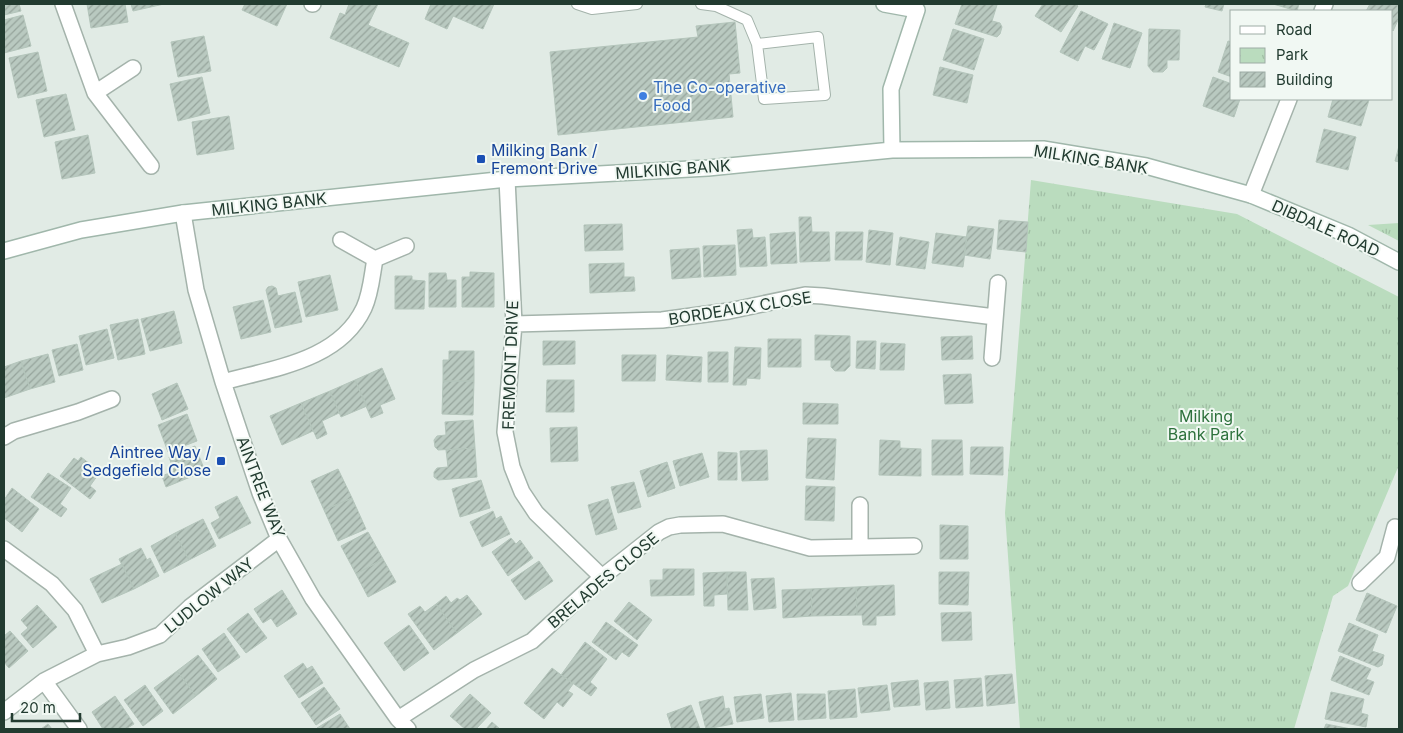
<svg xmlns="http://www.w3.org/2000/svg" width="1403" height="733" viewBox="0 0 1403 733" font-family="Inter,sans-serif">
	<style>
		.park { fill: url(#park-tufts) }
		.building { fill: url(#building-hatch); stroke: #b4c5bb }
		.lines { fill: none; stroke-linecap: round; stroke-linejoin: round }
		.lane-casing { stroke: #a4b3ab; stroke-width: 12 }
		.street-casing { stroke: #a4b3ab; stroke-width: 18 }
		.secondary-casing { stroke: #a0b7ab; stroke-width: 18 }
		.lane { stroke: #fff; stroke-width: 10 }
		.street { stroke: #fff; stroke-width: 15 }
		.secondary { stroke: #fff; stroke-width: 15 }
		.shop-dot { fill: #3f7fe0; stroke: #f1f8f3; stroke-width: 2 }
		.transit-dot { fill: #1a4fb4; stroke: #f1f8f3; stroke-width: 2 }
		.labels { text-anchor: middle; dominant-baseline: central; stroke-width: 4; stroke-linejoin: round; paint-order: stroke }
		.shop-label { font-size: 16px; fill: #366cbe; stroke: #f1f8f3; text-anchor: start }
		.transit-label { font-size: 16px; fill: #164399; stroke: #f1f8f3; text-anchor: start }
		.street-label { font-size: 16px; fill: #223b30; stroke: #f1f8f3 }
		.park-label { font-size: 16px; fill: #2d713c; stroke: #f1f8f3 }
	</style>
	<defs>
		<pattern id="park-tufts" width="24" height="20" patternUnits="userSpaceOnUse" patternTransform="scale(1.25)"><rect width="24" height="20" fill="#badcbe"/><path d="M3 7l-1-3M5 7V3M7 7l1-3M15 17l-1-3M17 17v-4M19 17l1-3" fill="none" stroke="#a0bea4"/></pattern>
		<pattern id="building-hatch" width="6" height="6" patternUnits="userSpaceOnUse" patternTransform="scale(1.25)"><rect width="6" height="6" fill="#b9c9c0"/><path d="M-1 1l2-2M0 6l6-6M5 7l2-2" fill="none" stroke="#96a49c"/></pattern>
	</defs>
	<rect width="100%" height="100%" fill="#e1ebe5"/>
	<path class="park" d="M1031,180L1237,214L1399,297V465L1348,586L1333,596L1294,729H1020L1005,513Z
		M1399,223V241L1368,225Z"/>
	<path class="building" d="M4,4H19L21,11L4,15Z
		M87,4H125L128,22L91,28Z
		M131,4H164L133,11Z
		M245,4H287L277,26L242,10Z
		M349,4H378L368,25L409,43L399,67L330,38L340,13L345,15Z
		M431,4H494L483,29L453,16L447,29L425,19Z
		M962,4H992L997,5L992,21L1000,23L1002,27L1000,34L997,37L955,24Z
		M1043,4H1074L1078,6L1061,32L1035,16Z
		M1206,4H1224L1222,11L1205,7Z
		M1273,4H1299L1297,11Z
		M1370,4L1399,5V18L1393,31L1392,11H1366Z
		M1081,11L1108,24L1094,50L1085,46L1078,61L1060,52Z
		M23,15L31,46L4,53V20Z
		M735,22L740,73L729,74L733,117L558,135L550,52L698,37L696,26Z
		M1114,23L1142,33L1130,68L1102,59Z
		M953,29L984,39L974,70L943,60Z
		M1149,29L1180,30L1179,60H1167V68L1163,72H1153L1148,66Z
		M204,36L211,71L178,77L171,42Z
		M1228,41L1232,42V77L1218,72Z
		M38,52L47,91L18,98L9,58Z
		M940,67L973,75L967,103L933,95Z
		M202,77L210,113L178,121L170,84Z
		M1213,77L1232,84V99H1240L1234,117L1203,106Z
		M66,94L75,130L44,137L36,100Z
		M1333,99L1369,100L1361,126L1328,117Z
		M229,116L234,149L197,155L192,122Z
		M1324,129L1356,137L1348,170L1316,162Z
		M88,135L95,173L62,179L55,142Z
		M1399,146V162L1395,161Z
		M799,217H811L812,232H829L830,261L800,262Z
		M999,220L1028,222L1026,252L997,249Z
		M622,224L623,250L585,251L584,225Z
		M968,226L994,229L990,259L964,255Z
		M752,229L753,238L765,237L767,266L740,267L737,230Z
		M869,230L893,233L890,265L866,262Z
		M795,232L797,263L771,264L770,234Z
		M836,232H863L862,260H835Z
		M936,233L967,237L963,267L932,263Z
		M900,237L929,242L925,269L896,265Z
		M735,245L736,275L704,277L703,246Z
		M699,248L701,277L672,279L670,250Z
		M624,263V277H634L635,291L590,293L589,264Z
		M470,272L494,273V307H462V277H470Z
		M429,273H446L447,280H456V307H429Z
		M330,275L338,310L306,317L298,282Z
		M395,276H412V280L425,281L424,309H395Z
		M272,286L276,288L278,296L295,292L302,322L275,328L266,290L268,287Z
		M263,300L271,332L241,339L233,307Z
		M174,311L182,343L150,351L141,319Z
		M138,319L145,354L118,360L110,325Z
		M107,329L114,358L86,365L79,336Z
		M815,335L850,336V366L845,371H835L831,367V360H815Z
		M972,336L973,359L942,360L941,337Z
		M768,339H801V367H768Z
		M543,341H575V364L543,365Z
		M857,341H876L875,369L856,368Z
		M881,343L905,344L904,370H880Z
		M77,344L83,370L59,376L52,350Z
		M735,347L761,348L760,379L747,378L746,385H733Z
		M449,351H474V381H443V360H449Z
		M708,352H728V382H708Z
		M48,354L55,382L30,389L21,361Z
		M622,355H656L655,381H622Z
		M667,355L702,357L701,382L666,380Z
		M21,361L30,389L4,398V367Z
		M382,368L395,399L380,405L383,413L371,418L355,380Z
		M971,374L973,403L945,404L943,375Z
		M355,380L367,406L341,417L330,391Z
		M547,380H574V412H546Z
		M443,381H474L473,415L442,414Z
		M177,383L188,409L162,420L152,394Z
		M330,391L339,413L322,421L327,434L317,439L301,403Z
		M301,403L313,431L282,445L270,416Z
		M803,403L838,404V424H803Z
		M187,414L197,441L168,452L158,425Z
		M473,420L475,448L438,450L435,447L434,440L437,436L446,435L445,422Z
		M577,427L578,461L551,462L550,428Z
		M808,438L836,439L834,480L806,478Z
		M880,440L900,441V448L921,449V476L879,475Z
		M932,440H962L963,475H932Z
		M195,446L205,471L166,487L162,476L174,471L169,457Z
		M971,447H1003V475L970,474Z
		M475,448L477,477L438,480L434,477V472L437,468L448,467L446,450Z
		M767,450L768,480L742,481L740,451Z
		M718,452L737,453V480H718Z
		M702,453L709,477L680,486L673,461Z
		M81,457L100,472L90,486L96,491L90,499L60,476L74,458L78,461Z
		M667,462L675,488L648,497L640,471Z
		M338,469L352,498L324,510L311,481Z
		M48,473L71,488L60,504L67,509L61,517L31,497Z
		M481,480L490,508L460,517L452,489Z
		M634,482L641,507L618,513L611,487Z
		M806,486L835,487L834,521L805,520Z
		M12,488L39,509L22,532L4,518V500Z
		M237,496L251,523L219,539L211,523L220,518L215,507Z
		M352,498L366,529L338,541L324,510Z
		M608,499L617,529L596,535L588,505Z
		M493,511L496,519L501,516L510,534L482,547L470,522Z
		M203,519L216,546L189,560L175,533Z
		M940,525L968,526V559H940Z
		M368,532L383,559L356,574L341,546Z
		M175,533L189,560L164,573L151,546Z
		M511,538L516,544L520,540L533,558L508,576L492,552Z
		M141,548L147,560L150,558L159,576L134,589L119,559Z
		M383,559L396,582L368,597L356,574Z
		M539,561L553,581L525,600L511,580Z
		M122,564L134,589L102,603L90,579Z
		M663,569H694V595L651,596L650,580H663Z
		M727,572H746L748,610H728Z
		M727,572V594L714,595V606H704L703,573Z
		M939,572H969L968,605L939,604Z
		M774,578L776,608L754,610L751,579Z
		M894,585L895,615L876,616V625H863L862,615H857L856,587Z
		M856,587L857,615L812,616L811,589Z
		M811,589L812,616L783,618L782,590Z
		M282,590L297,614L277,627L271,618L263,623L254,609Z
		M1367,593L1397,606L1386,633L1356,620Z
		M467,595L482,614L457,633L436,604L446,596L451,603L457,598L460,600Z
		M629,602L652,620L637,640L614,621Z
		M436,604L457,633L434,650L408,614L420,606L425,612Z
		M37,605L57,627L33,648L21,634L28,628L21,620Z
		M971,612L972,640L942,641L941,613Z
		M248,613L267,638L246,653L227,629Z
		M606,622L638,645L629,657L622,652L616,660L592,642Z
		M1349,623L1378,635L1372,651L1384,655L1382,665L1378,667L1338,651Z
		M409,625L429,653L404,671L384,643Z
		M10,631L28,651L9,668L4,662V636Z
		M224,633L240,657L218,672L202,649Z
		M585,642L607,659L590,682L597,688L591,696L561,675Z
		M198,655L217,679L196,696L177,671Z
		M1340,656L1371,669L1366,679L1374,682L1369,695L1331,680Z
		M303,663L307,669L312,666L323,683L299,698L284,676Z
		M552,668L573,684L568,691L573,694L563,707L557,702L544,719L524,703Z
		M177,671L196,696L173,714L154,688Z
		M1012,674L1015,703L987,706L985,676Z
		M981,678L983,706L956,708L954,680Z
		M918,680L920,705L894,707L891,683Z
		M948,681L950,708L926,710L924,683Z
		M145,685L163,711L143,726L124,700Z
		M887,685L890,710L861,713L858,688Z
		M324,687L340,709L316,725L301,703Z
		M855,689L857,717L830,719L828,691Z
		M1331,692L1364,699L1361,713L1368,715L1366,727L1325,719Z
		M791,693L794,720L769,722L766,696Z
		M470,694L491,713L476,729H465L450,716Z
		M761,694L764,718L737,722L734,697Z
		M797,694H825L826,718L798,720Z
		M115,696L134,724L126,729H103L92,712Z
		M723,696L725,709L729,708L733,724L706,729L699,702Z
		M691,705L700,729H672L667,714Z
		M340,714L350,729H318L317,728Z
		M492,722L500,729H486Z
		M48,724L52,729H41Z
		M1326,724L1351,729H1324Z"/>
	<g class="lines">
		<defs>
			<path id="lane" d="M577,4L592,9L637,4
				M701,4L716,6L747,20L757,44L764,99L825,95L818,37L757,44"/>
			<path id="street" d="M63,4L95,93L151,166
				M312,4H313
				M1322,11L1325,4
				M95,93L133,68
				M507,179L514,324L505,432L512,467L522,492L536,513L602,577
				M1251,195L1289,99
				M183,213L196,290L223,382L260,493L279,539L313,599L398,719L408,729
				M341,240L375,259L406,246
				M514,324L662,320L729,311L805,295L823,296L995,317
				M992,358L998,283
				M223,382C273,368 339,361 364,308C371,293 372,275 375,259
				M4,437L14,431L78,412L112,399
				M860,505V546
				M4,549L52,584L75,610L97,654
				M1360,583L1387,557L1395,527
				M44,681L79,729
				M4,712L44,681L97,654L128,647L160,635L190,607L279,539
				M398,719L474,670L532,641L602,577L659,532L669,527L680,525L723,524L810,548L914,546"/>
			<path id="secondary" d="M884,4L917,10L891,89L892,150
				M4,251L81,230L183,213L507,179L708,168L892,150L1043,149L1146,166L1251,195L1348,235L1399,262"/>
		</defs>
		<use href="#lane" class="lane-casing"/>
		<use href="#street" class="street-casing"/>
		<use href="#secondary" class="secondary-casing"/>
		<use href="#lane" class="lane"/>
		<use href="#street" class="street"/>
		<use href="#secondary" class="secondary"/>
	</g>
	<circle class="shop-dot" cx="643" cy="96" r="5"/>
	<g class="transit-dot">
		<rect x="476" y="154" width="10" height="10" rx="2.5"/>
		<rect x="216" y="456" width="10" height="10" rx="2.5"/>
	</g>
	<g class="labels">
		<g class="shop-label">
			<text x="653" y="87">The Co-operative<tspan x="653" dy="18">Food</tspan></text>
		</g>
		<g class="transit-label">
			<text x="491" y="150">Milking Bank /<tspan x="491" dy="18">Fremont Drive</tspan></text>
			<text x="211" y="452" text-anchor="end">Aintree Way /<tspan x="211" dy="18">Sedgefield Close</tspan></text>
		</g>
		<g class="street-label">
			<text transform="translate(1091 159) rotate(9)">MILKING BANK</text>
			<text transform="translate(673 169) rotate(-4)">MILKING BANK</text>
			<text transform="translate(269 204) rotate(-6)">MILKING BANK</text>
			<text transform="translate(1326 228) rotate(24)">DIBDALE ROAD</text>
			<text transform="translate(740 308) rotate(-9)">BORDEAUX CLOSE</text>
			<text transform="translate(510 365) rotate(-88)">FREMONT DRIVE</text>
			<text transform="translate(261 487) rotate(69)">AINTREE WAY</text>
			<text transform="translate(603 580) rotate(-40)">BRELADES CLOSE</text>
			<text transform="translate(209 595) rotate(-39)">LUDLOW WAY</text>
		</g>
		<g class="park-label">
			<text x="1206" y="416">Milking<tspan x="1206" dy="18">Bank Park</tspan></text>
		</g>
	</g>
	<rect width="1403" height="733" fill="none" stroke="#223b30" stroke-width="10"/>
	<rect x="1230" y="10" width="162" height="90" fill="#f1f8f3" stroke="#9eaca5"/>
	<rect x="1240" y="26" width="25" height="8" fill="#ffffff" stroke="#9eaca5"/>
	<text x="1276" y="35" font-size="15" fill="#223b30">Road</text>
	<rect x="1240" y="48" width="25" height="15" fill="url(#park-tufts)" stroke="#9eaca5"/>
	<text x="1276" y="60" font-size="15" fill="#223b30">Park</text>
	<rect x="1240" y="72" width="25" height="15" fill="url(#building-hatch)" stroke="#9eaca5"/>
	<text x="1276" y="85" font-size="15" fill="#223b30">Building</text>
	<path d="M12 713v8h68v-8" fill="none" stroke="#223b30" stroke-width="2.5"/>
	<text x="20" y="713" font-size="15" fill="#223b30" stroke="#f1f8f3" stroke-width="4" paint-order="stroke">20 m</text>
</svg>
